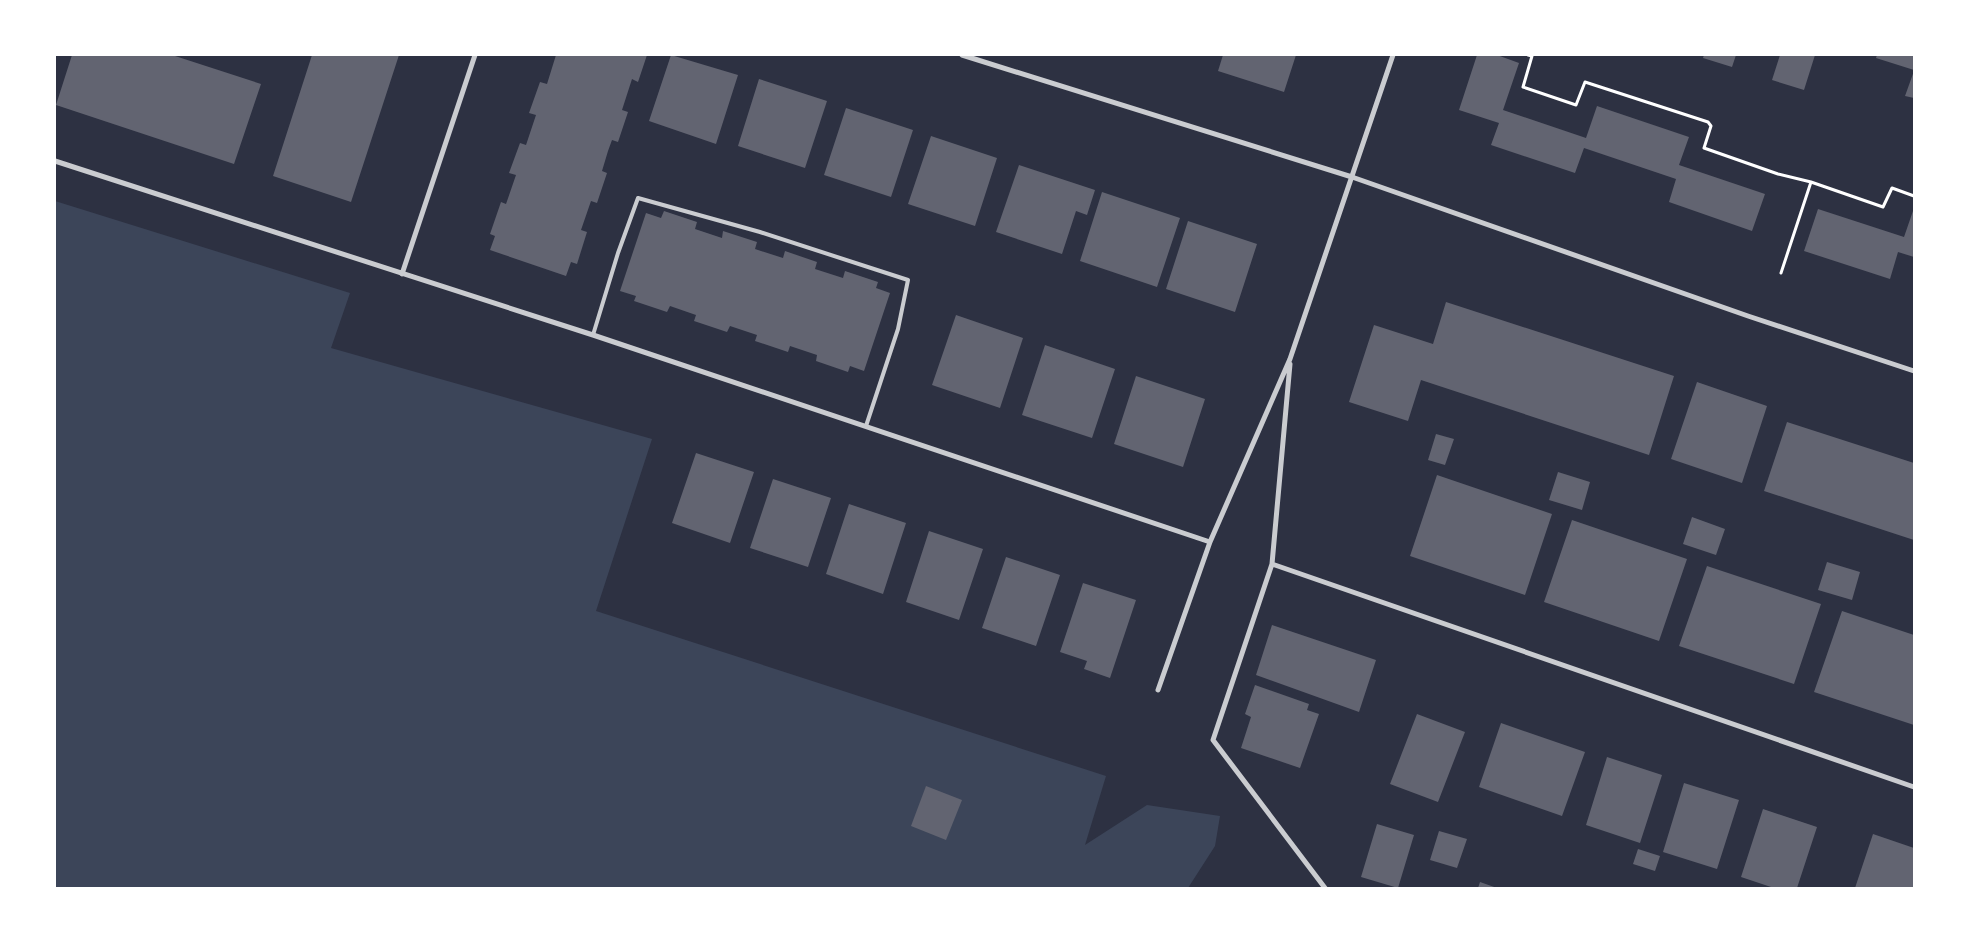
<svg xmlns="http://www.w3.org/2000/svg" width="1969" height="943" viewBox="0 0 1969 943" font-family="Jost,sans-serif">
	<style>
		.green { fill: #3c4559 }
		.building { fill: #626471 }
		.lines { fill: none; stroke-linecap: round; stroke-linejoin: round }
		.path { stroke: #fff; stroke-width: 3 }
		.service { stroke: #caccd0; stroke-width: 4 }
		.minor { stroke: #caccd0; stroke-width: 5 }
	</style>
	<rect width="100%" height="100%" fill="#2d3142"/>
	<path class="green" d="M55,201L350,293L331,348L652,439L596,611L1106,776L1085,845L1147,805L1220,816L1215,846L1188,888H55Z"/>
	<path class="building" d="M72,55H172L261,84L234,164L56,105Z
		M312,55H399L351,202L273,176Z
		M556,55H647L638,82L632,79L622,110L628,112L618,142L612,140L608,151L602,171L607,173L597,203L591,201L581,230L587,232L577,264L571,262L566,276L490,250L495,236L490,234L501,202L506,204L516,175L509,173L520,143L526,145L536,115L529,113L540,82L547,84Z
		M671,55L738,75L716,144L649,121Z
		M1223,55H1296L1284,92L1218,71Z
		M1477,55H1497L1519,63L1503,110L1586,138L1597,106L1689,137L1679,165L1765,194L1752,231L1669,202L1676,179L1584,148L1575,173L1491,145L1499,123L1459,110Z
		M1704,55H1736L1732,67L1703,58Z
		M1780,55H1815L1804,90L1772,80Z
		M1877,55H1914V70L1876,58Z
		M1914,71V98L1905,96Z
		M759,79L827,101L805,168L738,146Z
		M846,108L913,130L891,197L824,175Z
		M931,136L997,158L975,226L908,204Z
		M1019,165L1095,190L1087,215L1076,211L1062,254L996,232Z
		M1102,192L1180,218L1157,287L1080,261Z
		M1914,208V257L1898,252L1890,279L1804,251L1818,209L1904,237Z
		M664,211L697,222L695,229L722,238L723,231L757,242L755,249L783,258L785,251L817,262L815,269L843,278L845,271L878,282L876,288L890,293L864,371L850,366L848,372L816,361L817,355L790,346L788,352L755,341L757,335L730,326L727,332L694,321L696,315L670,306L667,312L634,301L636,296L620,291L646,213L661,218Z
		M1188,221L1257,244L1235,312L1166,289Z
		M1446,302L1674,376L1649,455L1421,380L1408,421L1349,402L1374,325L1433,344Z
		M956,315L1023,338L1000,408L932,385Z
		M1045,345L1115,369L1092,438L1022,415Z
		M1136,376L1205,399L1183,467L1114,444Z
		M1697,382L1767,406L1742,483L1671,459Z
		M1787,422L1914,463V540L1764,491Z
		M1436,434L1454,439L1445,465L1428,460Z
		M696,453L754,472L730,543L672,523Z
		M1558,472L1590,482L1582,510L1549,500Z
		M1437,475L1552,514L1525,595L1410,556Z
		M773,479L831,498L808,567L750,548Z
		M849,504L906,523L883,594L826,574Z
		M1692,517L1725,529L1716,555L1683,544Z
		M1572,520L1687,559L1659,641L1544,602Z
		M929,531L983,549L959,620L906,602Z
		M1006,557L1060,575L1036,646L982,628Z
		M1827,562L1860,572L1852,600L1818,590Z
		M1707,566L1821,604L1794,684L1679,646Z
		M1083,583L1136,600L1110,678L1084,669L1087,661L1060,652Z
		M1842,611L1914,635V725L1814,692Z
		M1272,625L1376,660L1359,712L1256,675Z
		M1255,685L1309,704L1307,710L1319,714L1300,768L1241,748L1251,717L1245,714Z
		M1417,714L1465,732L1438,802L1390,784Z
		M1501,723L1585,752L1562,816L1479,787Z
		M1607,757L1662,775L1640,843L1586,825Z
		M1684,783L1739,800L1717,869L1663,852Z
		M926,786L962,800L946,840L911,826Z
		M1763,809L1817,827L1797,888H1774L1741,877Z
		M1377,824L1414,835L1398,888L1361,877Z
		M1439,831L1467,839L1457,868L1430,860Z
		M1873,834L1914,848V888H1855Z
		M1638,849L1660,856L1655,871L1633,864Z
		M1480,882L1497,888H1478Z"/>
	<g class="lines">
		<path class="path" d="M1528,55L1532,56L1523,87L1576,105L1585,82L1708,122L1711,126L1704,148L1778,174L1811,182
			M1781,273L1811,182L1883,207L1892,188L1914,196"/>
		<path class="service" d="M593,335L618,253L638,198L760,232L908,280L898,329L866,426"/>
		<path class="minor" d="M962,55L1352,177L1748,316L1914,371
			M55,161L593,335L1210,542
			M402,274L475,55
			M1290,364L1272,564L1213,740L1325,888
			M1272,564L1914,787
			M1158,690L1210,542L1290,359L1393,55"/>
	</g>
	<rect width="1969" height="943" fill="none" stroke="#ffffff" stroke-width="112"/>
</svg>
